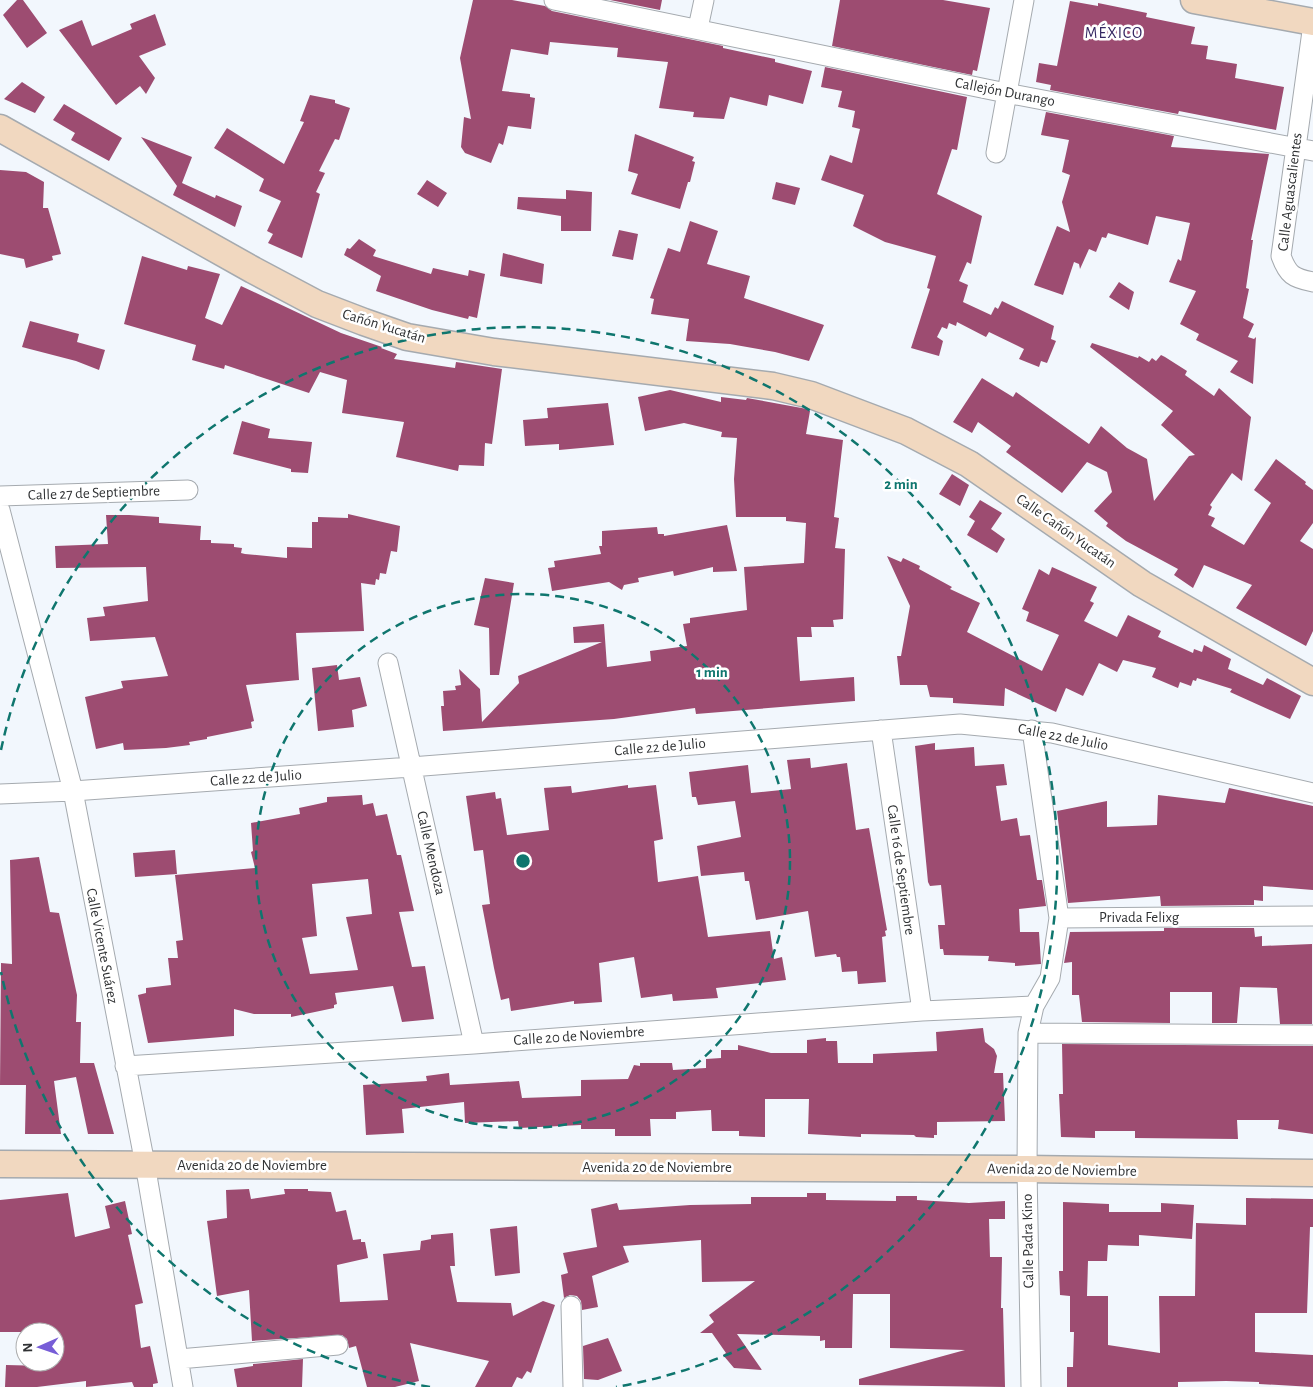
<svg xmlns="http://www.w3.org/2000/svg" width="1313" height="1387" viewBox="0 0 1313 1387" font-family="'Alegreya Sans',sans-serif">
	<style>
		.building { fill: #9d4c71; fill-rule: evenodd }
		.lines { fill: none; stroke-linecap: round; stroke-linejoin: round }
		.street-casing { stroke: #a5aaaf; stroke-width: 21 }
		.secondary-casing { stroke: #a5aaaf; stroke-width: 29 }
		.street { stroke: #fff; stroke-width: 19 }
		.secondary { stroke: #f1d8c0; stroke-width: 26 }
		.ring { fill: none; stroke: #0f766e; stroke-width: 2.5; stroke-dasharray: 9 6 }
		.labels { text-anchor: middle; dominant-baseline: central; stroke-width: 5; stroke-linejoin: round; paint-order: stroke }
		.street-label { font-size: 15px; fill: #303234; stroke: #fff }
		.neighbourhood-label { font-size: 16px; letter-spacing: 1px; fill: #342762; stroke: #fff }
		.centre { fill: #0f766e; stroke: #fff; stroke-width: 2.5 }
		.ring-label { font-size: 15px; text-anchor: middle; font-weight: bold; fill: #0f766e; stroke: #fff; stroke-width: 5; stroke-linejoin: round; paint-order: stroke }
	</style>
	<rect width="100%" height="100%" fill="#f2f7fd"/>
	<path class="building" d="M17,0H23L47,33L27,48L3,15Z
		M473,0H512L545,6L552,11L723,46V48L775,59V62L812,71L803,104L769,95L767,106L730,97L724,119L693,117L694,112L659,108L668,62L617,57L618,48L572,44L550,42L548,55L511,49L502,91L530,94V97L535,98L531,129L508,126L503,145L499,143L491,163L465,153L461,147L464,117L471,119L460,58Z
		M610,0H662L660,10Z
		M840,0H943L990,8L977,71L973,70L972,75L832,46Z
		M1070,1L1098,6V3L1147,13L1146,17L1195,27L1191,44L1208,46L1206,59L1237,64L1235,78L1284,87L1276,130L1179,111L1178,114L1050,90L1051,85L1036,82L1039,63L1057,66Z
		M155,14L166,45L139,56L155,78L146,94L140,86L116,105L59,30L82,20L92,46L132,29L130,24Z
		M825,67L967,97L957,150L952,149L937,194L982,216L971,264L967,262L959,281L968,285L963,302L991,315L995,307L998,309L1002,301L1054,326L1051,339L1056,341L1047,363L1041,361L1039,367L1019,359L1024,349L989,332L986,337L957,322L956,326L949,323L947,329L942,327L937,337L943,341L939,356L911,348L930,289L927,288L936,256L885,242L853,226L864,195L821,180L830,155L852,163L860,129L852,127L855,111L838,107L842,91L821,87Z
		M22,82L45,97L35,113L4,99Z
		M310,95L335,100V103L350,108L339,140L335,139L319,171L325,173L316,192L320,194L302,258L268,243L273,234L267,231L281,201L259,191L264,179L214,148L227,128L284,164L304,122L300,121Z
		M64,104L122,138L109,161L71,140L75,133L53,120Z
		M1046,112L1174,136L1171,147L1269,154L1251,240H1253L1246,288L1249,289L1243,318L1254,324L1248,337L1254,339L1256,337L1253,384L1230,372L1238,361L1196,340L1199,334L1180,324L1196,291L1169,282L1178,259L1181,261L1190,223L1156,216L1148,245L1108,233L1106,238L1102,237L1096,252L1089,249L1080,269L1079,264L1074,262L1063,295L1034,285L1057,226L1070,232L1062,202L1070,175L1062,172L1069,140L1041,135Z
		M635,134L694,157L692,161L695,162L690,182H688L680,209L631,194L638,174L628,171Z
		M141,137L192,157L182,183L215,198L216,195L242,206L235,227L173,195L177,186Z
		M0,170L26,172L44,182L43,208H48L61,254L52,256L53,260L26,268L24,259L0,254Z
		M427,180L447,193L438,207L417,194Z
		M776,182L800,188L795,205L772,199Z
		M566,190L592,192L591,231H561V216L517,209L518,197L566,199Z
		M690,221L718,231L707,264L750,276L744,298L824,325L809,361L775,352L730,344L686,341L689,319L651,314L654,299L650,298L668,248L680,252Z
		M619,230L638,234L633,260L612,256Z
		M359,239L376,250L373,256L431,274L433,268L468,276L469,270L485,274L477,318L469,316L468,319L432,310L376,291L381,276L344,255L347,248L350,249Z
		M503,253L544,264L542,284L500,276Z
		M142,256L187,270L188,266L220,274L205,318L222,325L241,286L341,333L382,347L381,348L397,354L394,359L455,368L456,362L502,369L492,444L485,443L484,466L459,465L458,471L396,457L404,422L342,413L347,380L320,372L309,393L225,365L224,369L192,360L196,345L124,324Z
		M1119,282L1134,292L1129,310L1109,297Z
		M30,321L79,334L77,342L105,350L99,370L76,361L22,347Z
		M1092,343L1138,358L1139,356L1149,362L1152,358L1156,361L1161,355L1165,357L1187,371L1185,375L1214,396L1219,388L1251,417L1242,481L1232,473L1210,505L1212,507L1208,515L1215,518L1211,526L1244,545L1271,503L1254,490L1276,459L1306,482L1305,484L1313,490V523L1300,541L1313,549V631L1306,646L1236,608L1252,585L1204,565L1193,588L1174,575L1178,569L1126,541L1106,526L1108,523L1094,511L1112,492L1107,472L1087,462L1062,493L1006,452L1011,446L978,422L972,433L953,422L982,378L1013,397L1016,392L1089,444L1101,426L1127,448L1147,459L1154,501L1189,456L1195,455L1161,425L1173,411L1090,347Z
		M670,390L721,402V397L746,400L747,398L807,409L810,411L806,434L843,440L834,517L839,518L835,548L845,549L843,619L833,620L834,627H811L812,637H797L800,681L854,677L855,701L696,714L695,708L614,719L443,731L441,706H444L443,691L456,690L455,686L461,685L459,669L480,689L482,722L519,683L518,676L602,642L574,643L573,627L604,624L607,667L651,661L650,651L687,646L683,624L690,623V618L747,610L744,567L804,563L806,523L786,521V517H736L734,479L737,438L721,437L722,432L684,423L645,431L638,397Z
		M608,403L614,445L559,450V444L525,446L523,420L548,418L547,408Z
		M242,421L270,429L268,438L312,442L308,473L291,472V469L233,454Z
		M952,474L969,485L960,506L939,494Z
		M980,500L1002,513L991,529L1005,539L997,553L967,535L975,521L969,517Z
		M348,514L400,526L397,552L391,551L386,574L380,573L379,580L376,579L375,585L361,583L364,631L296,633L299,680L246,685L254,721L251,722L252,728L207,737V739L189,742L190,745L166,748L124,750L123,743L96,749L85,697L123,688L121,681L168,676L155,637L90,641L87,618L105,616L103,607L148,601L146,567L56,568L55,546L108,544L106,515H129L159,517V523L201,526L200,540H211V543L234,544V547L242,548L241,553L245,554L287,558V547L312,548V522H318V517L348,518Z
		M727,525L737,571L713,572V567L674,576L673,571L638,578L639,582L624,585L622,590L609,582L552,591L548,568L555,567L554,561L601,554L599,546H602V531L657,527L658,534H664V536Z
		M887,556L901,562L903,558L920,566L919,569L952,587L950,589L980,603L967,632L1042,671L1059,635L1026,621L1029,612L1022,609L1039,569L1049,575L1052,567L1097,587L1090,601L1094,603L1084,621L1117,637L1128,615L1161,631L1158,637L1193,653L1194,649L1202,652L1204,645L1231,659L1228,669L1263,685L1267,678L1301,696L1290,719L1230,692L1232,689L1197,678L1196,681L1193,680L1191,686L1180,682L1178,688L1152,677L1156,668L1123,660L1117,672L1099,663L1083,696L1066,688L1056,712L1005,688L1004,706L953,703V698L930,697L927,685H900L897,656H901L910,606Z
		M485,578L514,583L499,675H490L489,628L474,625Z
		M337,665L339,680L360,677L367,706L352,710L354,727L318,731L312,668Z
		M935,743V750L974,747L975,766L1004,764L1007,785L996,786L1001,821L1017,818L1020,836L1030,835L1037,880H1042L1046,906L1019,909L1020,932H1039L1041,964L1015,966V963L988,961L989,956L944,955L943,949H940L938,925H945L941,885L930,886L928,882L915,746Z
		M810,758L811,768L847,763L856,830L869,828L887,930L885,931L886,936L882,937L886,982L858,984L857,971L842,972L840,957H837L836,954L815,957L808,911L756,920L749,881H745L744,872L701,876L697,846L741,837L735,801L698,805L696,797H692L689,772L748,765L751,793L791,789L787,760Z
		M628,785V788L656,785L663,839L654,841L658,882L698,876L708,937L770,931L774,959L782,957L786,980L716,988L718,998L673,1001L672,994L641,998L634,957L599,963L602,1002L574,1004V1001L511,1011L509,998L501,1000L494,968L482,905L490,904L483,850L474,851L466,796L495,792L496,799L501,798L507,835L549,830L544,788L571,786L572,793Z
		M1229,788L1313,806V890L1263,886V901L1254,900V905L1161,906L1160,896L1068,903L1057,811L1107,801V827L1157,825L1158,795L1225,803Z
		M362,795L363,805L373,803L376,816L387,814L397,855H401L414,911L399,912L412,967L425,966L434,1019L402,1022L393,986L335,993L337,1004L334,1005V1008L291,1017V1014H254L234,1009V1036L148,1043L138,995L146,993V988L171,985L168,958H178L176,941L183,940L175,875L255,868L251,852L253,851L251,823L300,814L299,808L327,802V797ZM368,879L372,914L346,917L358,970L310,974L302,938L317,936L312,884Z
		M175,850L177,874L135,877L133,853Z
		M39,857L50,912L59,913L77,995L76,1022H81L80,1063H94L114,1134H88L76,1077L54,1081L61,1134H25L26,1085H0L1,963L12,964L10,860Z
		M1164,928H1254L1255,937L1262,936V946L1312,944V1024H1280L1277,988L1240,987L1237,1023H1212V992H1170V1023L1082,1022L1079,995H1072V962L1064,963L1070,932L1164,931Z
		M983,1028L985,1042L994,1049L997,1056L994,1073H1003L1005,1121L937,1122V1135H934V1138L916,1137L914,1135L861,1134V1137L808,1134L809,1099H765V1137L739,1136V1131H712L711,1110L676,1112V1119H650L651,1136H615V1129H581V1125L519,1128L518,1121L465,1123L464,1102L402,1109L404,1133L366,1135L363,1085L427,1081L426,1076L449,1073L450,1085L519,1081L522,1098L581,1096V1080L628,1079L634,1065L640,1066V1063H672L673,1070L706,1068V1059L721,1058V1050H738V1045L771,1053H807V1040L826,1038V1041H837L838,1063H873V1054L937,1051L936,1032Z
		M1062,1044L1313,1046V1134L1278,1129L1279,1120H1237L1238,1139L1135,1138V1131H1095V1138L1061,1137L1059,1094H1063Z
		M249,1189L251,1199L285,1194L284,1189H308V1191L331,1192L336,1212L346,1210L353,1240L361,1239V1242H365L368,1258L337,1265L340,1302L388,1300L383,1254L420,1250L421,1241L431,1239V1235L453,1233L455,1266H450L457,1302L511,1303L513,1316L543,1301L555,1305L531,1373L527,1371L522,1379L517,1377L512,1387H475L489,1361L410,1343L419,1381L395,1387H367L356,1346L349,1348L347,1339L342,1335L252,1341L249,1290L217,1296L207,1221L227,1218L226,1190Z
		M68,1193L75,1237L110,1228L105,1206L125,1201L132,1234L128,1235L143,1303L135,1305L141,1348L150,1346L158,1383L153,1384V1387H134L132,1382L86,1387V1381L37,1387H5L6,1365L46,1366L45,1362H55V1332H0V1200Z
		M807,1193H826V1200L896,1201V1196H917V1200L969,1203L1005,1201V1219H989L990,1257H1002L1001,1308H1003L1005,1387L859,1385V1379L965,1350L890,1348V1294H853L852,1348H825V1340L820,1341V1336L737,1334L762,1370L734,1368L723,1355L726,1353L712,1333H700L714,1322L709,1315L755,1281L702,1282L701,1240L623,1246L629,1262L592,1276L598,1307L582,1310L581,1301L577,1296L570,1295L564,1298L561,1275L568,1273L563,1253L597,1247L591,1209L617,1203L619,1210L690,1205L751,1204V1197H807Z
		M1246,1198L1313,1199V1227H1310L1307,1313H1255V1352L1313,1355V1387L1259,1384V1382L1226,1381L1178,1382V1387H1067V1367H1073L1074,1332H1070V1296L1060,1295L1059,1271H1063V1202L1109,1204V1212H1161V1203L1194,1205L1192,1239L1139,1235V1246L1108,1245L1107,1261H1088L1087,1296H1108V1345L1160,1353L1159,1296H1195L1196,1223L1246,1225Z
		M517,1226L520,1273L495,1276L490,1229Z
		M608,1338L622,1371L598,1380L584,1379L583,1346Z
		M303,1359L302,1387H237L234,1369L253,1366V1364Z"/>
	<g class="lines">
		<defs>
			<path id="street" d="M554,0L1006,93L1313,151
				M1313,24L1281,256C1288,275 1293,278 1313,282
				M698,28L704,0
				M996,153L1024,0
				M0,496L188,490
				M0,510L73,791L145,1164L183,1387
				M388,663L474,1044
				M881,730L922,1011
				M0,794L73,791L411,767L960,724L1052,733L1313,793
				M1059,918L1313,916
				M1028,1033L1313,1035
				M125,1066L474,1044L922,1011L1034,1006
				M571,1306L573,1387
				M179,1359L338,1345
				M1031,1387L1027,1169L1028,1033L1034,1006L1050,978L1059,918L1032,730"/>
			<path id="secondary" d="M1194,0L1313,22
				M0,128L253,270L317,304L364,322L407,337L494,352L773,386L811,395L906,431L969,464L1142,584L1313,682
				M0,1164L1027,1169L1313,1173"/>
		</defs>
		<use href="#street" class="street-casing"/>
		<use href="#secondary" class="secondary-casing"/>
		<use href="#street" class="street"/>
		<use href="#secondary" class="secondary"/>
	</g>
	<g class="ring">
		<circle cx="523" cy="861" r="267"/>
		<path d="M430 1387A534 534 0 0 1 1 972M1 750A534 534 0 1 1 616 1387"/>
	</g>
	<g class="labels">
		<g class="street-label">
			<text transform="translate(1005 92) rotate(11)">Callejón Durango</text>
			<text transform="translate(1290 192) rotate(-83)">Calle Aguascalientes</text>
			<text transform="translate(384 326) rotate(17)">Cañón Yucatán</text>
			<text transform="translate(94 493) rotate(-2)">Calle 27 de Septiembre</text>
			<text transform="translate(1066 531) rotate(35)">Calle Cañón Yucatán</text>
			<text transform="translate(1063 737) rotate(11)">Calle 22 de Julio</text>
			<text transform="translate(660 747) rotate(-5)">Calle 22 de Julio</text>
			<text transform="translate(256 778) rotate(-4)">Calle 22 de Julio</text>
			<text transform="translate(431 853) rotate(77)">Calle Mendoza</text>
			<text transform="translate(901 870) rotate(82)">Calle 16 de Septiembre</text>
			<text x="1139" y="917">Privada Felixg</text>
			<text transform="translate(102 946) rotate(79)">Calle Vicente Suárez</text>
			<text transform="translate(579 1036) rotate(-4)">Calle 20 de Noviembre</text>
			<text x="252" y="1165">Avenida 20 de Noviembre</text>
			<text x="657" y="1167">Avenida 20 de Noviembre</text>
			<text transform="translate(1062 1170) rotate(1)">Avenida 20 de Noviembre</text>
			<text transform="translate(1028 1241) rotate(-91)">Calle Padra Kino</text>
		</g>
		<g class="neighbourhood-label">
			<text x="1114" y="33">MÉXICO</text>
		</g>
	</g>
	<circle cx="523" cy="861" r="8" class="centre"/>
	<g class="ring-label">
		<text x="901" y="489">2 min</text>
		<text x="712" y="677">1 min</text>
	</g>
	<g transform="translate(40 1347) rotate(268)"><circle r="24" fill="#ffffff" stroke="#acadae"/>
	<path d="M0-4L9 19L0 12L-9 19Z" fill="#775dd7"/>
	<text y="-8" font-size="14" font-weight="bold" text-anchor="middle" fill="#303234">N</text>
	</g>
</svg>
